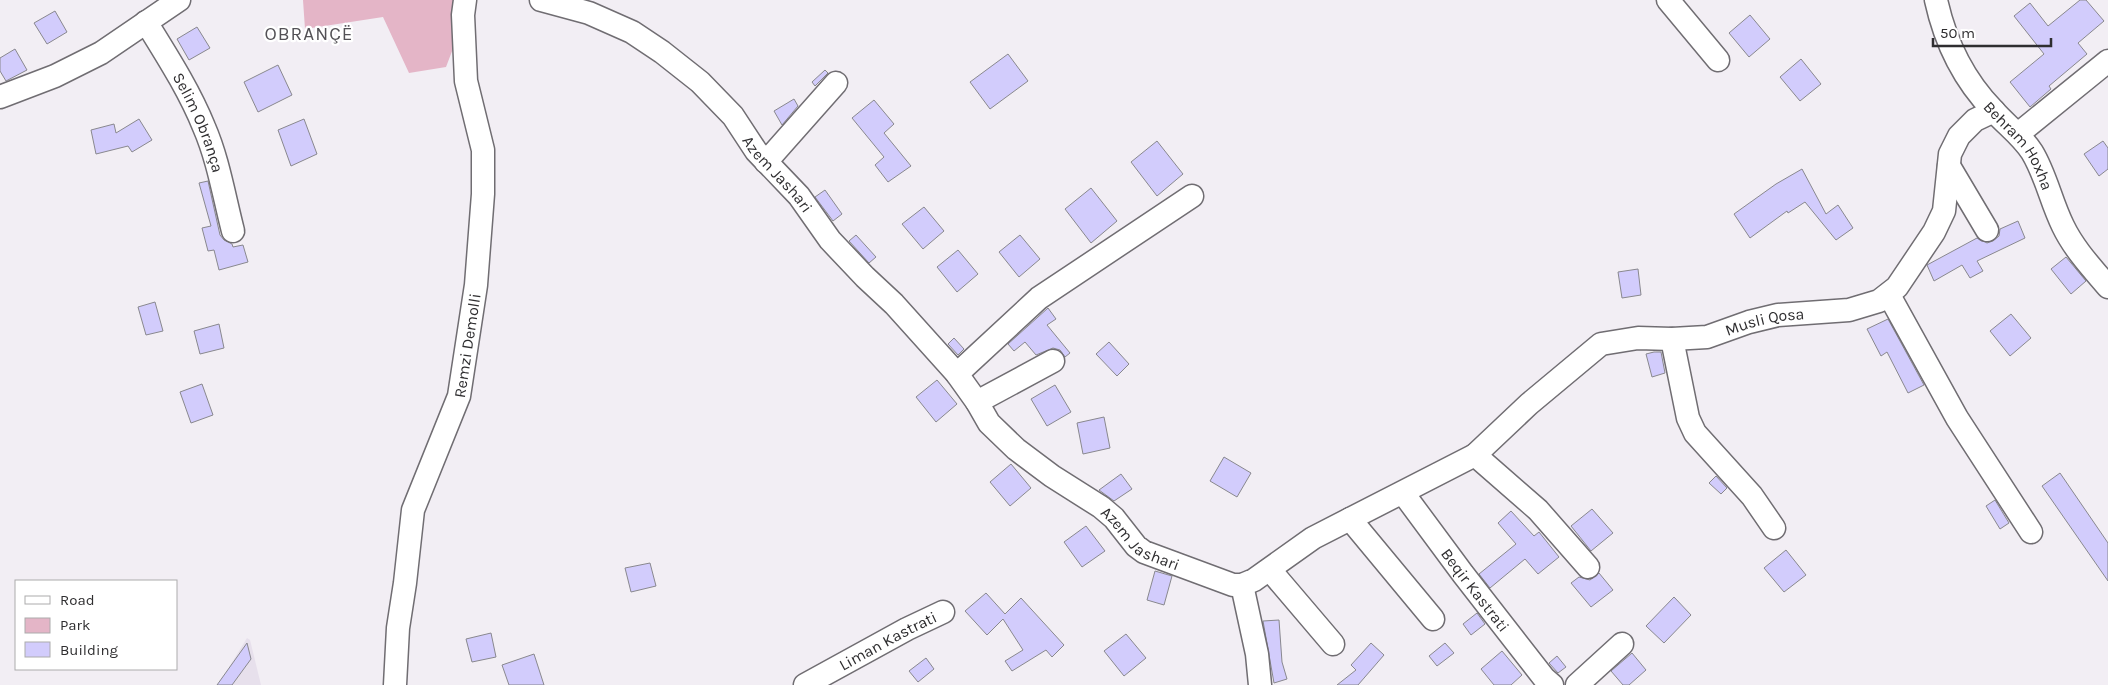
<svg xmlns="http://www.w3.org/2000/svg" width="2108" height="685" viewBox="0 0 2108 685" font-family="Karla,sans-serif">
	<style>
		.built { fill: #e7e0ec }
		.green { fill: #e4b5c7 }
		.building { fill: #d2ccfc; stroke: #89888e }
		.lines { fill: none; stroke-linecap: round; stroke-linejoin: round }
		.minor-casing { stroke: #706d72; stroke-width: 25 }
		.minor { stroke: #fff; stroke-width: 22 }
		.labels { text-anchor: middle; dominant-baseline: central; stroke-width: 4.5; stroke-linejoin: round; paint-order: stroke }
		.street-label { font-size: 16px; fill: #2f2e30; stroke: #fff }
		.quarter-label { font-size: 19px; letter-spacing: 1px; fill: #535156; stroke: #fff }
	</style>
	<rect width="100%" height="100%" fill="#f2eef4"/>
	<path class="built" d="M247,638L250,640L261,685H218Z"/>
	<path class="green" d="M303,0H454V46L446,67L409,73L383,17L305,29Z"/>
	<path class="building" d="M2080,0H2086L2104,21L2078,43L2087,54L2049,86L2051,89L2030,107L2010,82L2044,54L2014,16L2030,3L2048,26Z
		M55,11L67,32L47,44L34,23Z
		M1750,15L1770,39L1749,57L1729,33Z
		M197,27L210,48L189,60L177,39Z
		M15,49L27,70L6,81L0,71V58Z
		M1008,54L1028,81L990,109L970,82Z
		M1801,59L1821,84L1800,101L1780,77Z
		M278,65L292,95L258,112L244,82Z
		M825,70L828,73L815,86L812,82Z
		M794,99L798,106L782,125L774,111Z
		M874,100L894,124L884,133L911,166L888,182L875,165L884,157L852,118Z
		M139,119L152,140L132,152L128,146L96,154L91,130L114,124L116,133Z
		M304,119L317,154L291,166L278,130Z
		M1157,141L1183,174L1157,196L1131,162Z
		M2103,141L2108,148V169L2099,176L2084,154Z
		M1802,169L1826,214L1838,205L1853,228L1836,240L1805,202L1788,213L1787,211L1750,238L1734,214L1776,184Z
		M208,181L220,235L224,240L232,244L233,247L243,245L248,262L219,270L214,250L208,251L202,228L211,226L199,183Z
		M1091,188L1117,221L1091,243L1065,209Z
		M825,190L842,214L833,221L815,197Z
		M924,207L944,231L923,249L902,224Z
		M2018,221L2025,238L1977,261L1983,271L1970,278L1962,265L1934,281L1927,265L1977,238L1987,243L1993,241L1999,236L2000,229Z
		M856,235L876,257L869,263L849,241Z
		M1020,235L1040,259L1019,277L999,252Z
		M958,250L978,274L957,292L937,267Z
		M2066,257L2086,281L2071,294L2051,269Z
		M1638,269L1641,295L1622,298L1618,272Z
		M155,302L163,331L146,335L138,307Z
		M1048,308L1056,319L1047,325L1070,353L1065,357L1060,350L1053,348L1036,355L1025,342L1014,351L1008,344Z
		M2011,314L2031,338L2010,356L1990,331Z
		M1888,319L1924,385L1908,393L1887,352L1881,356L1867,329Z
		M219,324L224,348L200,354L194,331Z
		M954,338L964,349L958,355L948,344Z
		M1109,342L1129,364L1117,376L1096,354Z
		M1654,352H1661L1665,373L1652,377L1646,354Z
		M937,380L957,404L936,422L916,397Z
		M202,384L213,415L191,423L180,392Z
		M1055,385L1071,412L1047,426L1031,399Z
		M1104,417L1110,448L1083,454L1077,423Z
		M1224,457L1251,473L1237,497L1210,481Z
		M1011,464L1031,488L1010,506L990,482Z
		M2060,473L2108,543V581L2042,486Z
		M1121,474L1132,489L1114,501L1099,490Z
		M1716,476L1727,488L1721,494L1709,483Z
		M1995,500L2009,523L2000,529L1986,506Z
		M1592,509L1613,533L1591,551L1571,526Z
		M1511,511L1534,536L1539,532L1559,557L1538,574L1525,559L1490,588L1479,574L1516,544L1498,523Z
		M1086,526L1105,551L1082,567L1064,542Z
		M1786,550L1806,575L1784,592L1764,568Z
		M650,563L656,586L631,592L625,568Z
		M1155,571L1172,576L1164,605L1147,600Z
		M1599,573L1613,590L1591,607L1571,583L1579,577L1590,580Z
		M986,593L1005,614L1021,598L1064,645L1052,657L1046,650L1012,671L1005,661L1023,650L1003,619L987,635L965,611Z
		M1674,597L1691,615L1664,643L1646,626Z
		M1477,613L1485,624L1471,635L1463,624Z
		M1279,620L1282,662L1287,679L1274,683L1263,621Z
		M491,633L496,657L472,662L466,639Z
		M1126,634L1146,658L1124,676L1104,651Z
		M247,643L251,659L232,685H217Z
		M1371,643L1384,655L1358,685H1337L1356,670L1351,665Z
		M1445,643L1454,653L1437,666L1429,656Z
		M1502,651L1522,675L1511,685H1494L1481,669Z
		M1632,653L1646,670L1629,685H1623L1611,671Z
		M534,654L544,685H509L502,665Z
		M1557,656L1566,667L1558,673L1549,663Z
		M926,658L934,669L918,682L909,671Z"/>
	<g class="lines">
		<defs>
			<g id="minor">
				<path id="s1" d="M541,0L589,13L632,32L662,52L700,82L733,116L756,151L799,196L830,240L865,277L894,304L957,374L977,402L989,423L1016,449L1052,476L1101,507L1114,518L1136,546L1144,552L1233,585H1242L1254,580L1313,538L1475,455L1529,404L1601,344L1638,338L1672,339L1707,337L1749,322L1778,315L1849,310L1879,301L1897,287L1934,232L1944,211L1950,154L1959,136L1975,120L1994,111"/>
				<path d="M1668,0L1718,60"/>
				<path id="s2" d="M1936,0C1945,41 1964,80 1993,110C2006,125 2021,135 2032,152C2046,175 2051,202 2063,226C2074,249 2092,268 2108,287"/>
				<path id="s3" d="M146,22C167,56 189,90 204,127C218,159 224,196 233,231"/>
				<path d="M0,97L55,76L101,53L179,0"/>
				<path d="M2018,134L2108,61"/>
				<path d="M766,162L836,83"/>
				<path d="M1949,166L1987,230"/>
				<path d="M1889,295L1957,418L2031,532"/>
				<path d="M1672,339L1688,418L1695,433L1752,496L1774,528"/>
				<path d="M957,374L1039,298L1192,196"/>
				<path d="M977,402L1053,361"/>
				<path d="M1475,455L1538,510L1588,567"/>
				<path id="s4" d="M1403,493L1463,574L1544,678L1552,685"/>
				<path d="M1350,519L1433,619"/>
				<path d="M1270,570L1333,644"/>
				<path d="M1242,585L1257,654L1260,685"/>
				<path id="s5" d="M395,685L398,628L405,583L413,510L459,396L476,285L483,194V150L466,81L463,15L465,0"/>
				<path id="s6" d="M805,685L907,629L943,612"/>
				<path d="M1577,685L1622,644"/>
			</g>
		</defs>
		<use href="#minor" class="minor-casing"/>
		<use href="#minor" class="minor"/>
	</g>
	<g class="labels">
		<g class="street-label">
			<text stroke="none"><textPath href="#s3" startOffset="114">Selim Obrança</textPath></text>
			<text stroke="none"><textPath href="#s2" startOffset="170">Behram Hoxha</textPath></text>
			<text stroke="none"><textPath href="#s1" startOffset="302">Azem Jashari</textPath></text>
			<text stroke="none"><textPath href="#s1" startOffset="1539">Musli Qosa</textPath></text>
			<text stroke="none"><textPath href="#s5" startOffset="350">Remzi Demolli</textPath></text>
			<text stroke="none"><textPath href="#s1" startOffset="822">Azem Jashari</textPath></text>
			<text stroke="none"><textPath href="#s4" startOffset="121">Beqir Kastrati</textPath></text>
			<text stroke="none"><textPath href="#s6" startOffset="94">Liman Kastrati</textPath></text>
		</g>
		<g class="quarter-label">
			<text x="309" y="34">OBRANÇË</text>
		</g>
	</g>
	<rect x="15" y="580" width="162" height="90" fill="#ffffff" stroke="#acabac"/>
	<rect x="25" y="596" width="25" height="8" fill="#ffffff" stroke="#acabac"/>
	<text x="60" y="605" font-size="15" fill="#2f2e30">Road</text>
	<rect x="25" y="618" width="25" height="15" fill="#e4b5c7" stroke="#acabac"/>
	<text x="60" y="630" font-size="15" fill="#2f2e30">Park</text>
	<rect x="25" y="642" width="25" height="15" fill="#d2ccfc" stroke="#acabac"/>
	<text x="60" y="655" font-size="15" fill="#2f2e30">Building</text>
	<path d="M1933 38v8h118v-8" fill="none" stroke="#2f2e30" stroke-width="2.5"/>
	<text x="1940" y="38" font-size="15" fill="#2f2e30" stroke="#ffffff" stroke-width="4" paint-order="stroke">50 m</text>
</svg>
